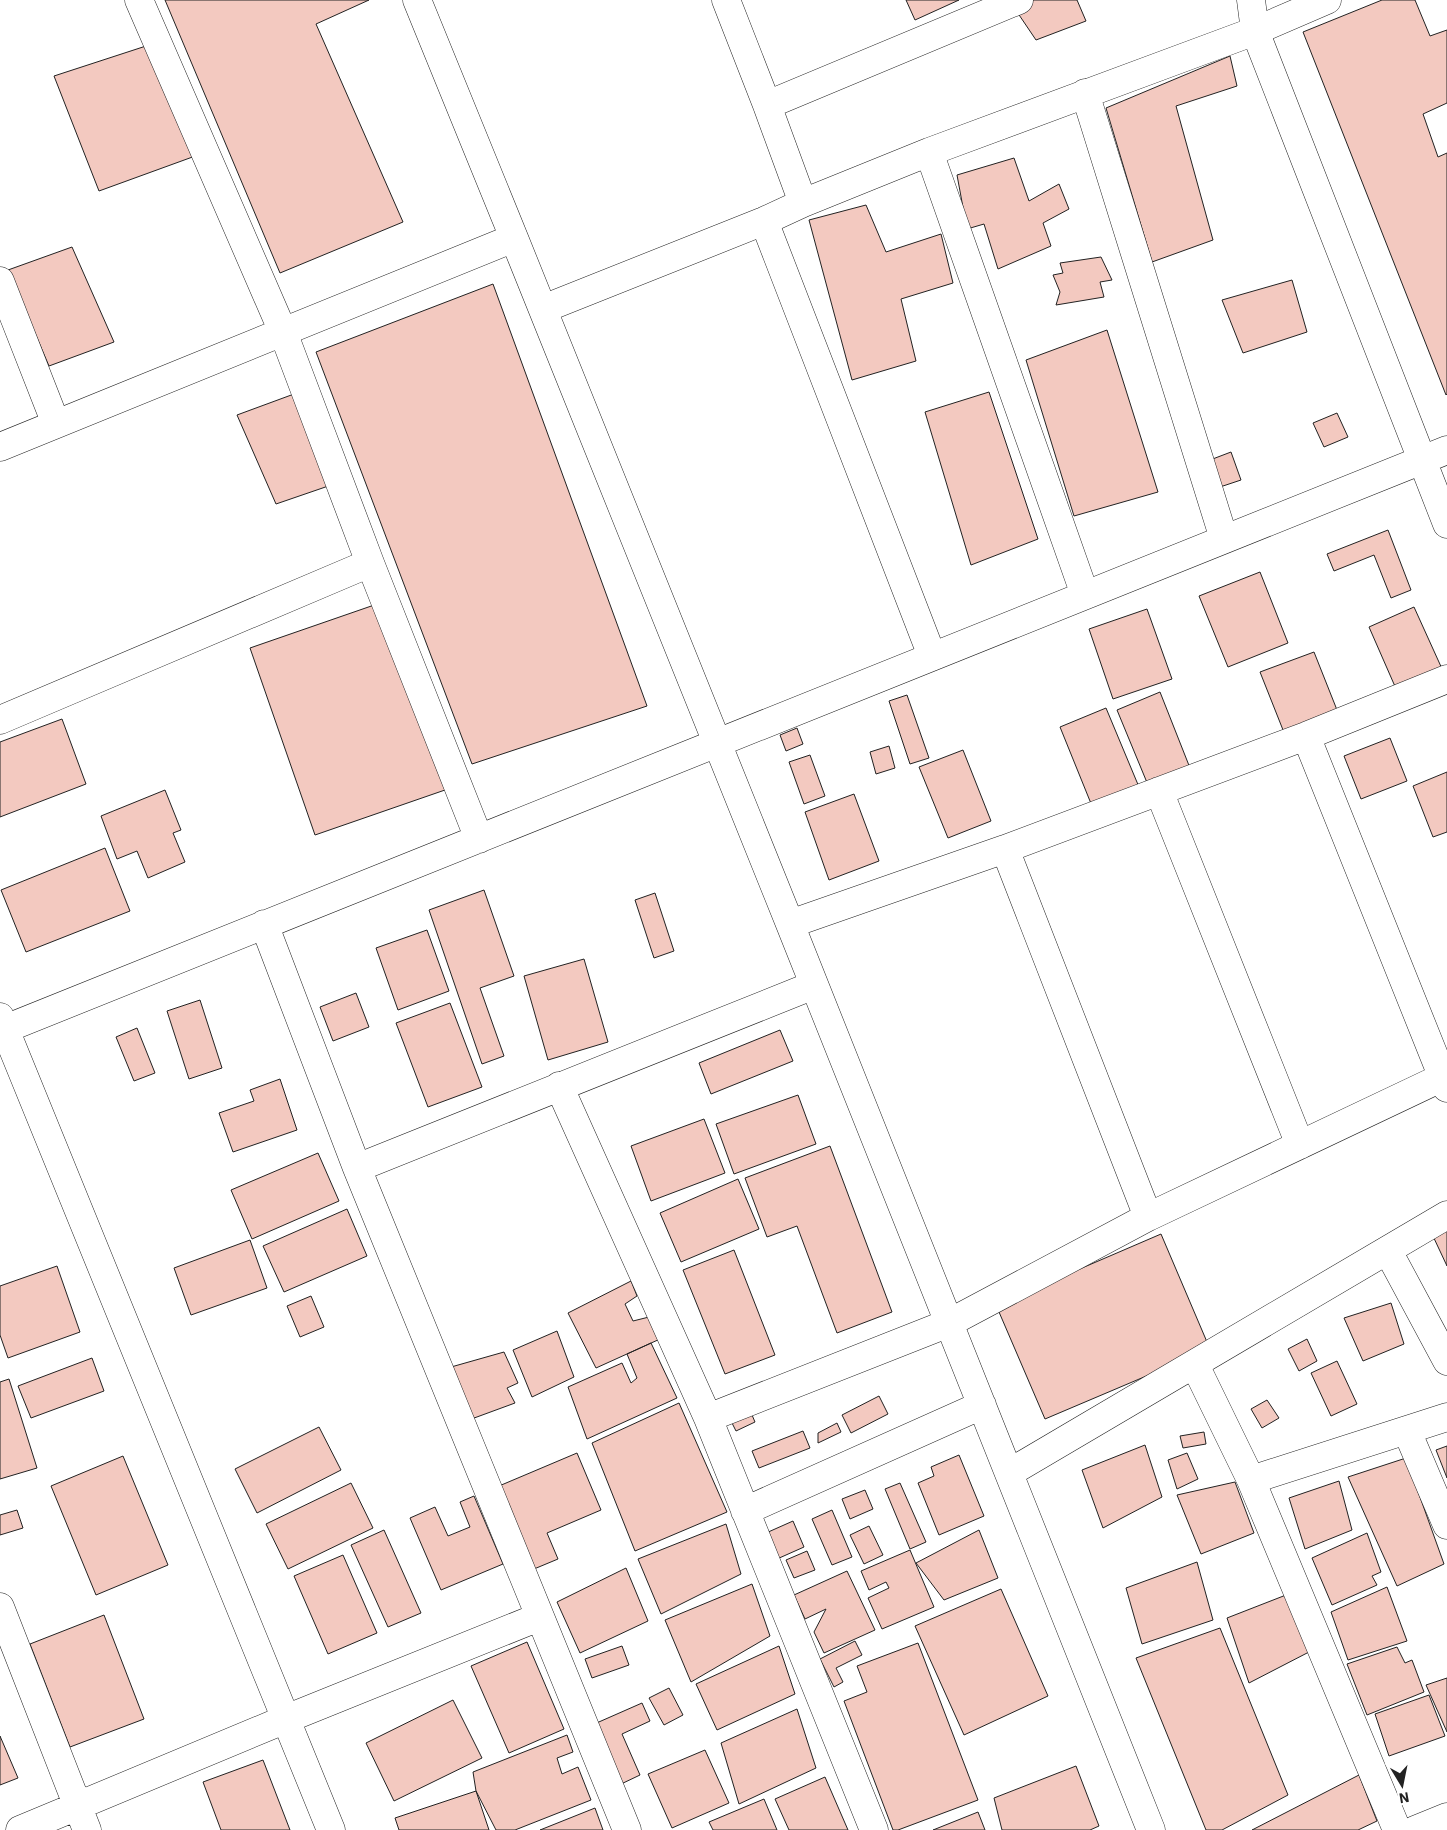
<svg xmlns="http://www.w3.org/2000/svg" width="1447" height="1830" viewBox="0 0 1447 1830" font-family="'IBM Plex Sans',sans-serif">
	<style>
		.building { fill: #f3c9c0; stroke: #222 }
		.lines { fill: none; stroke-linecap: round; stroke-linejoin: round }
		.street-casing { stroke: #222; stroke-width: 29 }
		.street { stroke: #fff; stroke-width: 28 }
	</style>
	<rect width="100%" height="100%" fill="#fff"/>
	<path class="building" d="M165,0H369L316,24L403,222L280,273Z
		M906,0H959L915,20Z
		M1033,0H1077L1086,21L1036,40L1011,3Z
		M1382,0H1415L1430,36L1447,30V103L1423,114L1438,157L1447,153V394L1446,395L1303,32Z
		M146,46L198,155L99,191L54,76Z
		M1230,56L1237,86L1176,106L1213,240L1152,262L1106,108Z
		M1014,158L1029,201L1059,184L1069,209L1043,223L1051,246L998,269L984,224L967,229L957,175Z
		M866,205L886,252L941,234L953,283L901,299L916,361L852,380L809,220Z
		M72,247L114,342L49,366L8,270Z
		M1101,257L1112,280L1100,282L1104,297L1056,305L1060,292L1053,275L1063,273L1060,263Z
		M1292,280L1307,332L1243,353L1222,300Z
		M493,284L647,706L472,764L316,352Z
		M1107,330L1158,492L1074,516L1026,360Z
		M989,392L1038,539L971,565L925,412Z
		M294,394L340,482L276,504L237,415Z
		M1337,413L1348,437L1324,447L1313,423Z
		M1231,452L1241,480L1220,487L1210,460Z
		M1388,530L1411,590L1391,598L1374,555L1334,571L1327,554Z
		M1260,572L1288,643L1228,667L1199,596Z
		M380,603L445,790L315,835L250,648Z
		M1414,607L1443,671L1397,691L1369,627Z
		M1147,609L1172,679L1113,699L1089,629Z
		M1314,652L1339,715L1285,735L1260,672Z
		M1160,692L1190,768L1148,785L1117,710Z
		M907,695L929,758L910,764L889,701Z
		M1106,708L1139,787L1092,806L1060,727Z
		M62,719L86,784L0,817V742Z
		M797,728L803,744L786,751L780,735Z
		M1390,738L1407,781L1361,799L1344,756Z
		M889,746L895,768L876,774L870,752Z
		M963,750L991,821L948,838L919,767Z
		M810,755L825,796L804,804L789,762Z
		M1447,772V832L1433,837L1413,786Z
		M165,790L181,830L173,833L185,862L148,878L137,851L117,859L101,816Z
		M854,794L879,861L829,880L805,812Z
		M105,848L130,911L26,952L1,890Z
		M484,890L514,976L480,988L504,1056L482,1064L429,910Z
		M655,893L674,951L654,958L635,900Z
		M427,930L449,991L398,1010L376,948Z
		M584,959L608,1042L548,1060L524,976Z
		M356,993L369,1027L333,1041L320,1007Z
		M200,1000L222,1068L189,1079L167,1011Z
		M450,1003L482,1087L428,1107L396,1023Z
		M137,1028L155,1073L134,1081L116,1037Z
		M780,1030L793,1061L711,1094L699,1063Z
		M280,1079L297,1130L233,1152L219,1113L254,1101L250,1090Z
		M798,1095L816,1144L734,1174L716,1124Z
		M704,1119L725,1173L651,1201L631,1146Z
		M830,1146L892,1312L837,1333L797,1226L767,1237L745,1178Z
		M318,1153L339,1201L252,1239L231,1190Z
		M738,1179L759,1229L681,1262L660,1213Z
		M347,1209L367,1256L284,1292L263,1246Z
		M1447,1225V1266L1432,1234Z
		M1161,1234L1210,1349L1045,1419L996,1305Z
		M250,1240L267,1288L191,1315L174,1268Z
		M734,1250L775,1355L725,1374L683,1270Z
		M57,1266L80,1332L8,1358L0,1335V1286Z
		M631,1281L637,1296L625,1304L633,1321L649,1317L660,1339L596,1368L568,1313Z
		M311,1296L324,1327L300,1337L287,1306Z
		M1391,1303L1404,1344L1363,1361L1344,1318Z
		M557,1331L574,1377L532,1397L513,1350Z
		M1307,1339L1317,1361L1299,1371L1288,1349Z
		M651,1343L677,1398L587,1439L568,1387L622,1363L631,1383L637,1378L627,1354Z
		M504,1352L518,1383L507,1388L515,1403L466,1421L444,1369Z
		M92,1358L104,1391L31,1418L18,1386Z
		M1337,1361L1357,1404L1331,1416L1311,1373Z
		M9,1379L37,1468L0,1479V1382Z
		M879,1396L888,1414L851,1433L842,1415Z
		M1267,1400L1279,1418L1262,1428L1251,1409Z
		M679,1403L727,1512L635,1551L592,1443Z
		M749,1408L755,1422L736,1431L729,1417Z
		M837,1423L841,1432L818,1443V1433Z
		M319,1427L341,1470L257,1513L235,1469Z
		M803,1431L810,1448L759,1468L752,1451Z
		M1204,1432L1206,1444L1183,1448L1180,1436Z
		M1145,1445L1162,1497L1103,1528L1082,1470Z
		M1447,1446V1478L1436,1450Z
		M577,1453L601,1510L547,1533L558,1559L534,1569L499,1486Z
		M1187,1453L1198,1479L1177,1489L1168,1460Z
		M959,1455L984,1516L939,1535L918,1483L934,1476L931,1467Z
		M123,1456L168,1565L96,1595L51,1486Z
		M1406,1458L1444,1564L1397,1586L1348,1477Z
		M1339,1481L1352,1530L1305,1549L1289,1498Z
		M1235,1482L1254,1533L1201,1554L1177,1495Z
		M351,1483L373,1528L288,1569L266,1524Z
		M900,1483L926,1542L910,1549L885,1489Z
		M865,1490L873,1509L850,1519L842,1499Z
		M474,1496L503,1564L441,1590L410,1518L435,1507L448,1536L470,1527L460,1502Z
		M17,1510L23,1528L0,1535V1515Z
		M832,1510L852,1557L832,1565L812,1519Z
		M793,1521L804,1547L777,1559L766,1533Z
		M726,1524L741,1574L661,1614L638,1559Z
		M869,1526L883,1555L864,1564L850,1535Z
		M384,1530L421,1613L388,1627L351,1545Z
		M979,1530L998,1578L944,1600L916,1563Z
		M1367,1533L1381,1572L1372,1576L1377,1585L1332,1605L1312,1558Z
		M910,1550L934,1607L882,1629L868,1598L889,1588L886,1582L869,1590L861,1571Z
		M807,1551L815,1570L794,1578L786,1560Z
		M343,1555L377,1633L328,1654L294,1576Z
		M1197,1562L1213,1620L1142,1644L1126,1588Z
		M626,1568L648,1621L580,1653L557,1602Z
		M847,1571L875,1630L824,1653L814,1632L826,1609L805,1619L794,1595Z
		M752,1584L770,1636L691,1682L665,1620Z
		M1387,1587L1407,1641L1348,1660L1331,1612Z
		M1001,1589L1048,1696L964,1735L915,1626Z
		M1286,1595L1309,1652L1249,1683L1227,1618Z
		M104,1615L144,1719L70,1747L30,1644Z
		M1220,1628L1288,1795L1222,1830H1206L1136,1658Z
		M855,1641L862,1655L836,1668L843,1682L834,1687L820,1659Z
		M527,1642L564,1729L509,1753L471,1666Z
		M918,1643L978,1800L898,1830H893L844,1701L867,1692L857,1666Z
		M622,1646L629,1665L592,1678L585,1659Z
		M779,1646L795,1694L717,1730L696,1684Z
		M1397,1647L1405,1663L1412,1660L1424,1692L1367,1715L1347,1664Z
		M1447,1678V1732L1426,1685Z
		M669,1688L683,1715L664,1725L649,1698Z
		M1429,1695L1445,1736L1389,1756L1375,1714Z
		M453,1700L482,1758L394,1801L366,1743Z
		M642,1703L650,1721L622,1734L640,1775L619,1785L592,1725Z
		M797,1709L816,1768L739,1804L721,1743Z
		M567,1735L573,1752L557,1758L562,1774L578,1767L591,1800L515,1830H496L476,1791L473,1772Z
		M0,1736L18,1778L0,1785Z
		M705,1750L729,1803L672,1828L648,1774Z
		M263,1760L290,1830H221L203,1782Z
		M1076,1766L1099,1826L1090,1830H1002L994,1798Z
		M1359,1775L1377,1821L1358,1830H1252Z
		M825,1777L848,1830H789L775,1799Z
		M476,1791L489,1830H399L395,1818Z
		M764,1799L777,1830H713L709,1822Z
		M595,1808L603,1830H540Z
		M978,1812L985,1830H933Z"/>
	<g class="lines">
		<defs>
			<path id="street" d="M139,0L283,332L370,563L479,839
				M417,0L514,238L790,924L1151,1830
				M726,0L767,105L803,203
				M1251,0L1255,31L1447,524
				M1085,93L1224,539
				M767,105L1019,0
				M929,152L1085,595
				M764,221L932,656
				M0,281L56,424
				M543,309L764,221L803,203L929,152L1255,31L1327,0
				M0,447L514,238
				M0,720L370,563
				M1306,736L1447,1088
				M1159,791L1300,1145
				M1005,849L1148,1217
				M264,924L357,1168L627,1830
				M790,924L1005,849L1306,736L1447,679
				M0,1017L331,1830
				M0,1031L1447,450
				M559,1086L708,1418L874,1830
				M357,1168L814,985
				M1388,1251L1447,1361
				M1195,1365L1251,1480L1397,1830
				M708,1418L949,1323L1148,1217L1443,1077
				M1407,1431L1447,1525
				M1009,1473L1447,1215
				M1251,1480L1447,1417
				M745,1511L982,1405
				M0,1607L87,1830
				M20,1830L286,1719L539,1617
				M1415,1830L1447,1817"/>
		</defs>
		<use href="#street" class="street-casing"/>
		<use href="#street" class="street"/>
	</g>
	<g transform="translate(1402 1785) rotate(170)" stroke="#ffffff" stroke-width="4" paint-order="stroke">
	<path d="M0-4L9 19L0 12L-9 19Z" fill="#222222"/>
	<text y="-8" font-size="14" font-weight="bold" text-anchor="middle" fill="#222222">N</text>
	</g>
</svg>
